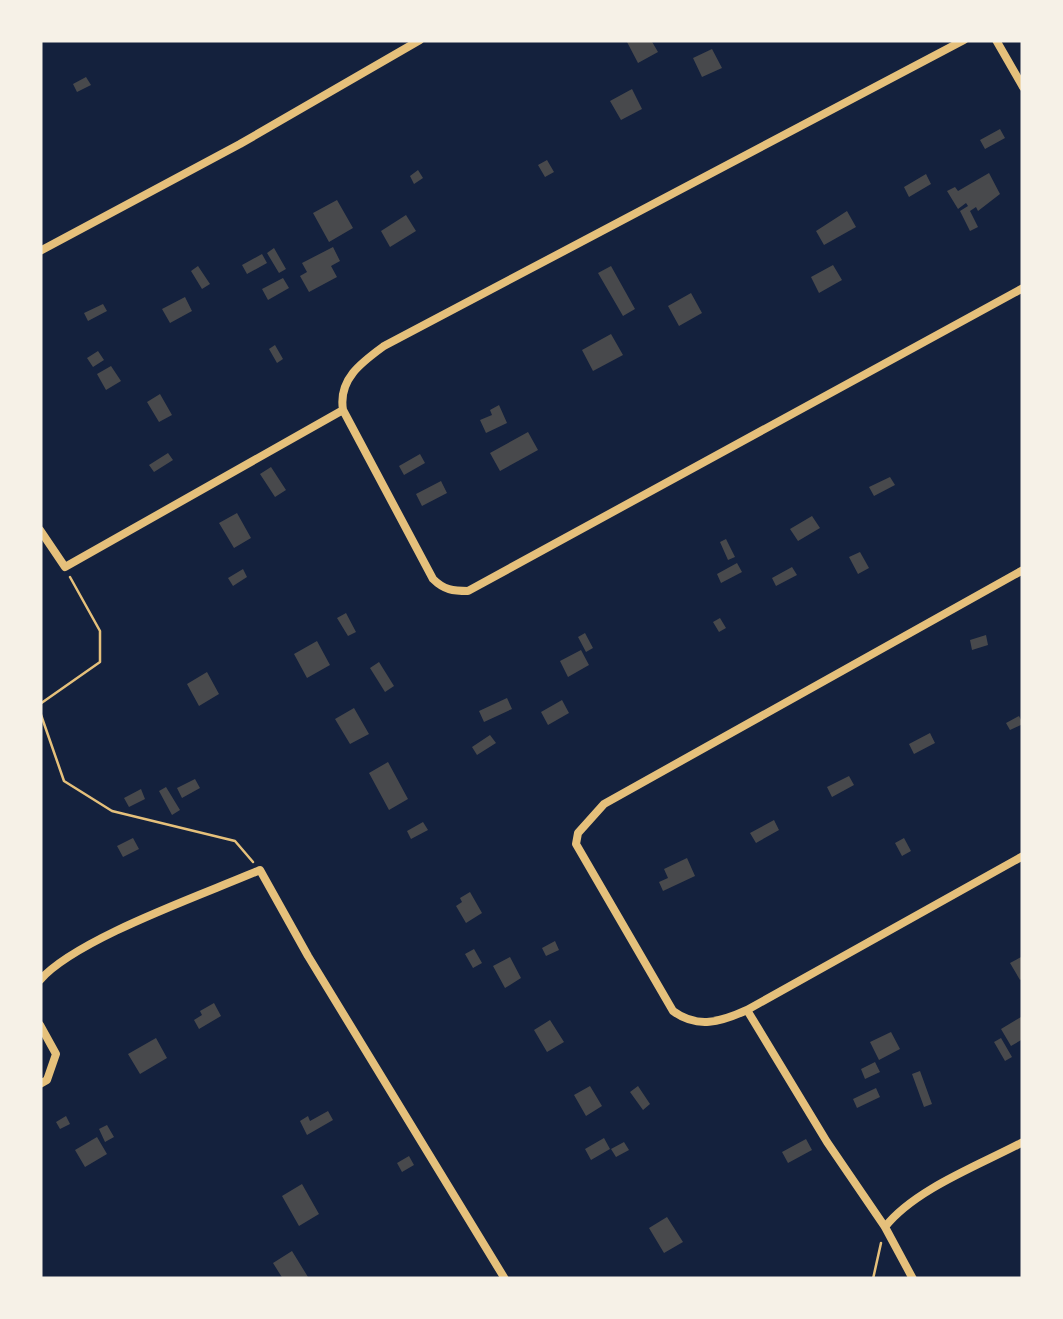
<svg xmlns="http://www.w3.org/2000/svg" width="1063" height="1319" viewBox="0 0 1063 1319" font-family="Cabin,sans-serif">
	<style>
		.building { fill: #48494c }
		.lines { fill: none; stroke-linecap: round; stroke-linejoin: round }
		.path { stroke: #e5c07b; stroke-width: 2.5 }
		.minor { stroke: #e5c07b; stroke-width: 8 }
	</style>
	<rect width="100%" height="100%" fill="#14213d"/>
	<path class="building" d="M630,40H651L658,52L638,63L627,42Z
		M712,49L722,68L702,77L693,58Z
		M86,77L91,85L77,92L73,84Z
		M632,89L642,109L621,120L610,101Z
		M1000,129L1005,138L985,149L980,140Z
		M547,160L554,172L545,177L538,165Z
		M418,170L423,178L414,184L410,176Z
		M989,173L1000,194L978,211L976,207L970,211L978,227L970,231L960,211L968,206L966,203L958,209L947,191L955,187L958,191Z
		M926,174L931,184L909,197L904,187Z
		M337,200L353,228L329,242L313,213Z
		M847,211L856,227L824,245L816,231Z
		M406,215L416,231L390,247L381,231Z
		M333,247L340,261L331,266L337,277L309,292L300,276L307,272L302,263Z
		M274,248L286,269L279,273L267,253Z
		M262,254L267,263L247,274L242,265Z
		M833,265L842,280L819,293L811,277Z
		M198,266L210,284L202,289L191,271Z
		M611,266L635,309L623,316L598,273Z
		M283,278L289,288L268,300L262,289Z
		M691,293L702,313L679,326L668,306Z
		M185,297L192,311L170,323L162,309Z
		M103,304L107,311L88,321L84,313Z
		M611,334L623,355L593,371L582,350Z
		M275,345L283,359L277,363L269,349Z
		M98,351L104,360L93,367L87,358Z
		M111,366L121,381L106,390L97,374Z
		M160,394L172,415L159,422L147,402Z
		M499,405L507,423L486,433L480,420L492,415L490,410Z
		M528,432L538,450L500,471L490,453Z
		M168,453L173,460L154,472L149,465Z
		M420,454L425,463L404,475L399,466Z
		M271,467L286,490L275,497L260,474Z
		M890,477L895,485L874,496L869,487Z
		M441,481L447,493L422,506L416,494Z
		M237,513L251,538L234,548L219,523Z
		M812,516L820,528L798,541L790,529Z
		M726,539L735,557L728,560L720,542Z
		M860,552L869,568L858,574L849,557Z
		M737,563L742,572L721,583L717,574Z
		M792,567L797,575L776,586L772,578Z
		M243,569L247,577L233,586L228,578Z
		M346,613L356,632L348,636L337,618Z
		M720,618L726,628L719,632L713,622Z
		M585,633L593,648L586,652L578,637Z
		M986,635L988,645L972,650L970,640Z
		M317,641L330,665L307,678L294,654Z
		M581,650L589,665L568,677L560,661Z
		M379,662L394,686L385,692L370,668Z
		M207,672L219,694L199,706L187,684Z
		M507,698L512,709L484,722L479,711Z
		M562,700L569,713L548,725L541,712Z
		M354,708L369,734L350,744L335,719Z
		M1019,716L1023,724L1010,730L1006,723Z
		M930,733L935,743L914,754L909,744Z
		M490,735L496,743L477,755L472,747Z
		M388,762L408,799L389,810L369,773Z
		M849,776L854,785L832,797L827,787Z
		M195,779L200,788L182,798L177,788Z
		M166,787L180,810L172,815L159,791Z
		M141,789L145,799L129,807L124,798Z
		M774,820L779,830L756,843L750,833Z
		M423,822L428,830L411,839L407,831Z
		M133,838L139,849L123,857L117,846Z
		M904,838L911,851L902,856L895,843Z
		M687,858L695,876L663,891L659,882L668,878L664,869Z
		M470,892L482,913L466,923L456,906L462,902L460,898Z
		M555,941L559,950L546,956L542,948Z
		M474,949L482,963L473,968L465,954Z
		M1023,956V978L1020,980L1010,963Z
		M510,957L521,978L505,988L493,966Z
		M214,1003L221,1016L199,1029L194,1020L202,1015L200,1011Z
		M1021,1017L1023,1039L1011,1046L1001,1029Z
		M550,1020L564,1042L547,1052L534,1030Z
		M891,1032L900,1049L879,1060L870,1042Z
		M156,1038L167,1058L140,1074L128,1054Z
		M1001,1038L1012,1057L1005,1061L994,1042Z
		M875,1062L880,1072L865,1079L861,1069Z
		M920,1071L932,1104L924,1107L912,1074Z
		M590,1086L602,1106L586,1116L574,1095Z
		M638,1086L650,1104L643,1110L630,1092Z
		M876,1088L880,1097L857,1108L853,1099Z
		M328,1111L333,1120L307,1135L300,1121L308,1116L310,1121Z
		M66,1116L70,1124L60,1129L56,1122Z
		M107,1125L114,1137L105,1142L99,1129Z
		M97,1137L107,1154L85,1167L75,1150Z
		M604,1138L610,1149L591,1160L585,1149Z
		M806,1139L812,1150L788,1163L782,1152Z
		M624,1142L629,1150L616,1157L611,1149Z
		M409,1156L414,1165L402,1172L397,1163Z
		M302,1184L319,1214L299,1226L282,1196Z
		M667,1217L683,1242L664,1253L649,1228Z
		M292,1251L308,1277L304,1279H283L273,1263Z"/>
	<g class="lines">
		<path class="path" d="M40,704L100,662V631L70,577
			M40,712L64,781L112,811L235,841L253,862
			M873,1279L881,1243"/>
		<path class="minor" d="M964,40L384,346C362,362 338,379 343,410L433,579C444,590 453,591 468,591L1023,288
			M996,40L1023,87
			M40,251L240,144L420,40
			M40,530L65,567L343,410
			M1023,570L604,804L578,833L576,844L673,1011C697,1029 721,1022 747,1010L1023,856
			M40,980C77,938 205,894 260,870L308,956L505,1279
			M747,1010L827,1142L885,1227L913,1279
			M40,1025L56,1054L47,1080L40,1084
			M885,1227C915,1189 980,1165 1023,1142"/>
	</g>
	<rect width="1063" height="1319" fill="none" stroke="#f6f1e7" stroke-width="85"/>
</svg>
